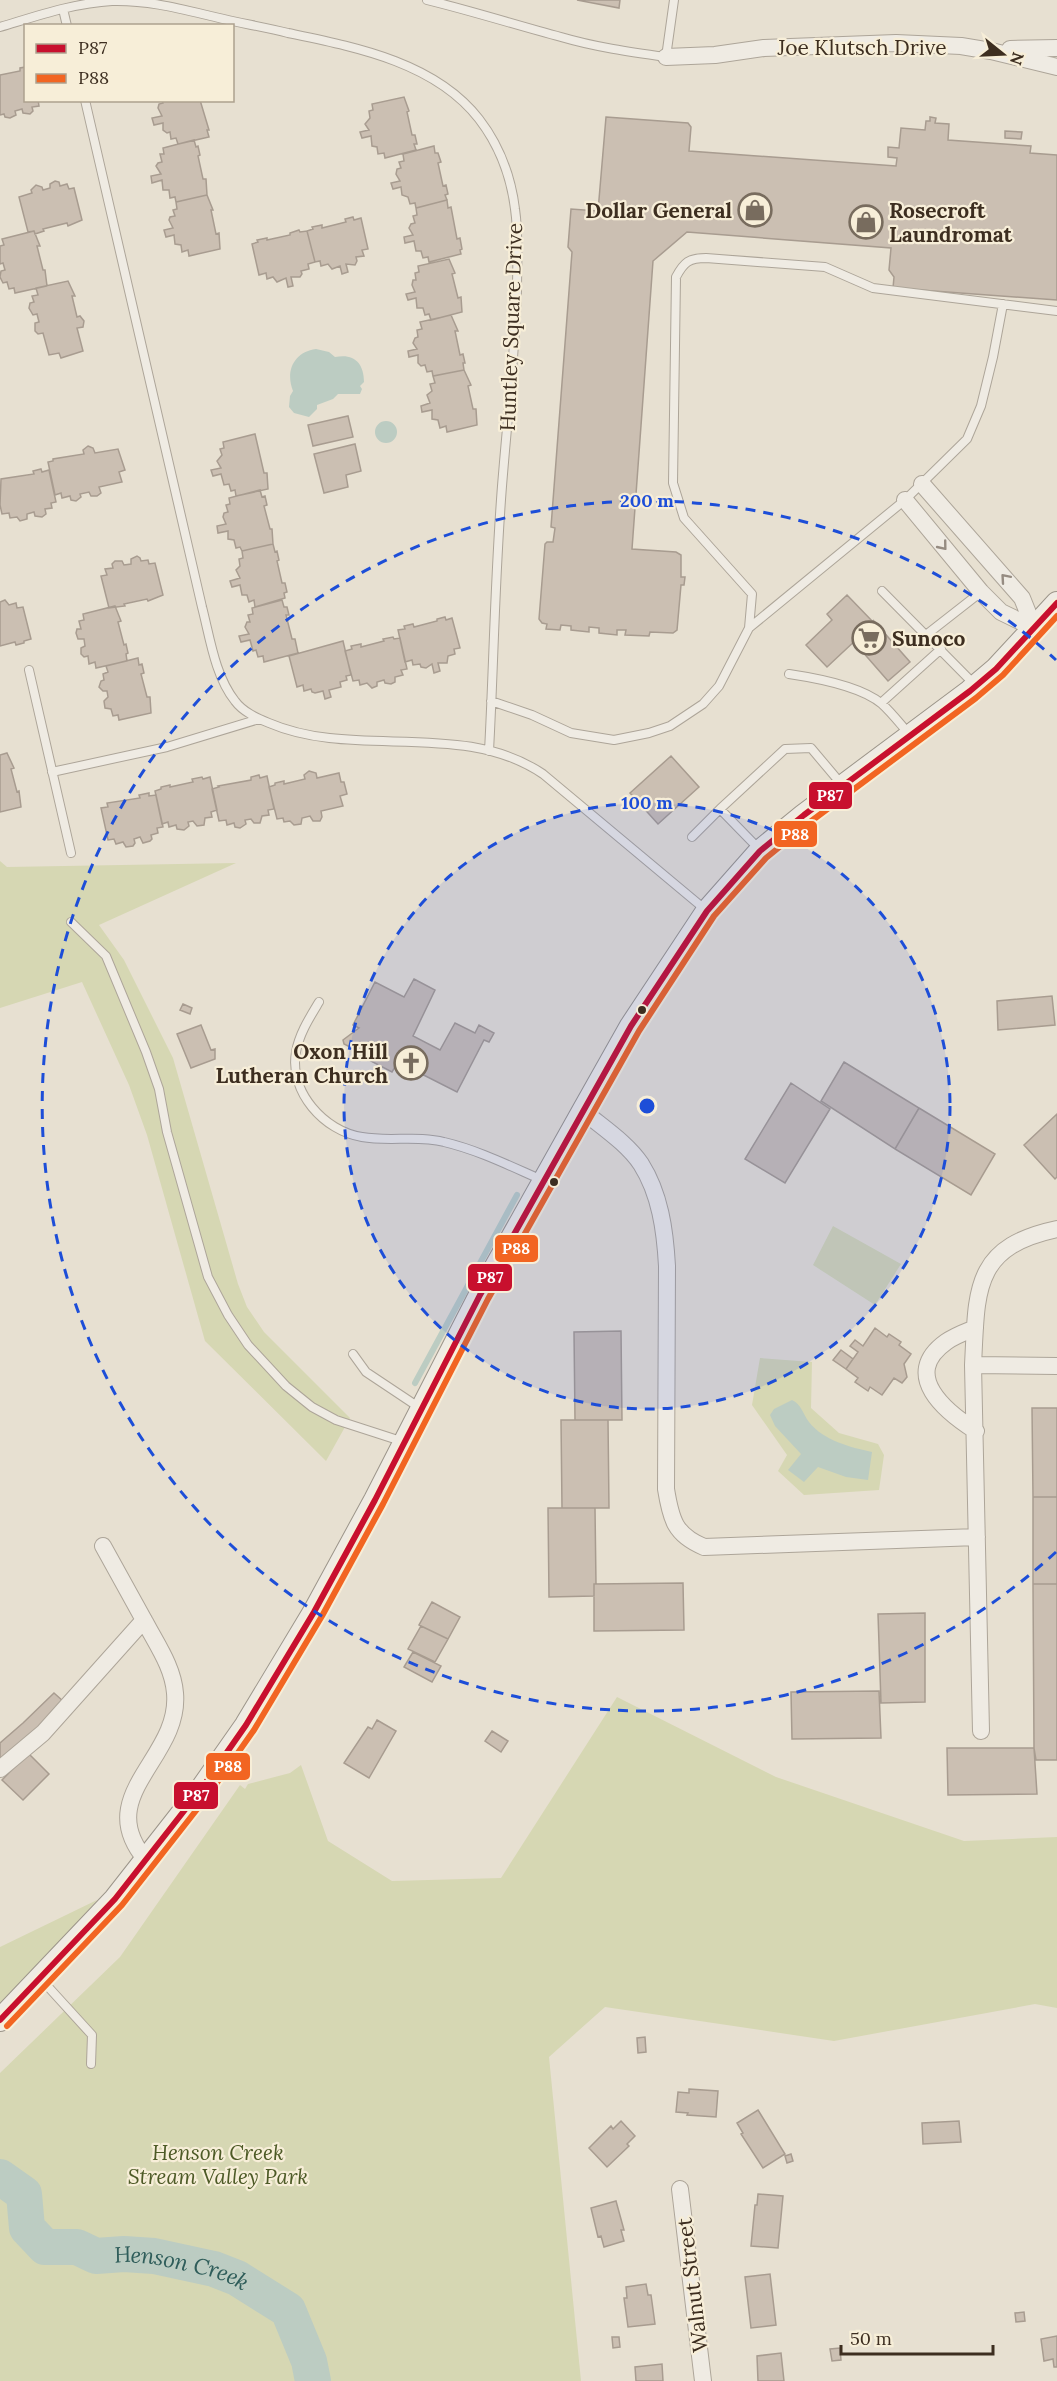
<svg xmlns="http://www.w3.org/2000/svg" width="1057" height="2381" viewBox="0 0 1057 2381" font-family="Lora,serif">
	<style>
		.green { fill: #d6d7b3 }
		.water { fill: #bcccc2 }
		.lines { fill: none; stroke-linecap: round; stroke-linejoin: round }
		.stream { stroke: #bcccc2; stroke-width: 6 }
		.river { stroke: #bcccc2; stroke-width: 36 }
		.building { fill: #cbbfb2; stroke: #a89c90; stroke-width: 1.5 }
		.lane-casing { stroke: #ada599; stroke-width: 10 }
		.street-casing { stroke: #ada599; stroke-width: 18 }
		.secondary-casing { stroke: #9c958a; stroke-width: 24 }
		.lane { stroke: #efebe3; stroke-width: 8 }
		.street { stroke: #efebe3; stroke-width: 16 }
		.secondary { stroke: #efebe3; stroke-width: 22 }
		.bus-1-casing { stroke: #f7eed8; stroke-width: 10 }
		.bus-2-casing { stroke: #f7eed8; stroke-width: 10 }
		.bus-1 { stroke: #c8102e; stroke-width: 6 }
		.bus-2 { stroke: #f26522; stroke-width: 6 }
		.oneway { stroke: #968c82 }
		.ring { fill: none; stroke: #1d4ed8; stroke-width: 3; stroke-dasharray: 10 8 }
		.bus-dot { fill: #3d2e20; stroke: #f7eed8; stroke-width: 2 }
		.labels { text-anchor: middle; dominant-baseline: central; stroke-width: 4.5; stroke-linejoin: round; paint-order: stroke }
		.street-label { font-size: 21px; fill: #3d2e20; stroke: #f7eed8 }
		.poi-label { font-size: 21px; font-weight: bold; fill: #3d2e20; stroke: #f7eed8; text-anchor: end }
		.park-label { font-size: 21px; font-style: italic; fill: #4d5a26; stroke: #f7eed8 }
		.water-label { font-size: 22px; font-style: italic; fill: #2f5d5a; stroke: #f7eed8 }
		.centre { fill: #1d4ed8; stroke: #f7eed8; stroke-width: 3 }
		.ring-label { font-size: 18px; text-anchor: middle; font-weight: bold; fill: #1d4ed8; stroke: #f7eed8; stroke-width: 4.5; stroke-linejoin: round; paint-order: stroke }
		.line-badge { stroke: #f7eed8; stroke-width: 2 }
		.badge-label { font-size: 16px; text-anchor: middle; font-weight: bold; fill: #fff }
	</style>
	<rect width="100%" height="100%" fill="#e7e0d1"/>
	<path class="green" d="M0,861L7,867L236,863L99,925L124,960L173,1058L238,1284L247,1307L264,1332L350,1418L326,1461L205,1341L147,1135L129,1085L82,982L0,1008Z
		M833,1226L901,1264L875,1305L813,1265Z
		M760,1358L812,1362L811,1408L839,1433L878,1444L884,1455L879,1490L804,1495L778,1471L787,1455L752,1405Z
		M617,1697L776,1777L964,1841L1057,1837V2008L1035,2004L834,2041L605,2007L549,2057L581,2381H0V2073L120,1957L240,1785L245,1789L248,1784L290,1773L301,1765L328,1841L392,1881L501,1878Z
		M97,1900L65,1938L0,2004V1947Z"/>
	<path class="water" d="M316,349L329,352L335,357C354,353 364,363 364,382L360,386L362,389L360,394H338L333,399L317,405V409L309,417L294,413L289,407L290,396L293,391C285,371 294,352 316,349Z
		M375 432a11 11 0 1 1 22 0a11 11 0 1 1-22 0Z
		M792,1400C801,1404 803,1414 809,1422C824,1441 850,1447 872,1452L868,1480L846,1477L818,1467L804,1482L788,1470L801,1454L775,1426L770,1415L774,1409Z"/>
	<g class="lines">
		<path class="stream" d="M415,1383L517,1195"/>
		<path class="river" id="s1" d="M0,2177L24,2194L27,2228L45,2247H77L96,2256L124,2254L154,2256L214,2269L237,2278L288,2310L309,2361L313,2381"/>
	</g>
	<path class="building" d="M577,0H620L619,8Z
		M26,67V100H38L39,106L32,107L33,111L30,114L23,113L22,109L15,111L16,115L10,118L5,117L4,114L0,115V75L20,71V68Z
		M404,97L409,111L407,112L412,135H415L417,144H414L416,150L385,158L384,153L378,154L377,147L372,146L371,136L362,138L360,132L369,130L365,124L370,118L369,111L373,110L372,104Z
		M162,100H200L209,130H207L209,137L178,144L176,138L171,139L170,132L167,133L163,130V123L154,125L152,118L162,116L158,108L159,104L163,103Z
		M606,117L688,123L691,127L689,151L896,166L897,158L888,157V147L899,148L901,128L925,130L926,121H930V117L936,118L935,123L949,124L948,140L1031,146L1030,153L1057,155V300L893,288L894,277L889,270L891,248L687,232L653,261L632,549L676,552L681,555V577H685L684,585H681L677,630L673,633L650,632L649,636L625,635L626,630H617V635L599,633V628L589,627V632L571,630V626L561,625L560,630L546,629L547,624L542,623L539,619L545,544L547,542H553L555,528L551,527L572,252L568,247L571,209L598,211Z
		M1005,131L1022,132L1021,139L1005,138Z
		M194,140L196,147L198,146L200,155L198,156L203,179H206L207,195L176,202L175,197L170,198L169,190H163L162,180L152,183L151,176L161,174L156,166L158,163L162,162L160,154H164L163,148Z
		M434,146L435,153H438L441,162L438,163L443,186L446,185L448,194L445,195L447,200L416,208L415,203L410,204L408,197L402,195L401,187L393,189L391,183L400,181L396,174L397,169L401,168L399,162L404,161L403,154Z
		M55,181L59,182L60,186L67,184L69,189L74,188L82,220L68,226L67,223L43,229L44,231L35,234L34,231L28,232L19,197L32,193L31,190L36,185L42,187L43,190L50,188V184Z
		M207,195L213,210H211L216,234L219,233L220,249L189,256L188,250L182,252L181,245L175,244L174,235L166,237L164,230L173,228L169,220L170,217L175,216L173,210L177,209L176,202Z
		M447,200L448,208L451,207L457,239L460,238L462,249L460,250L461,254L429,262L428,257L423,258L421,251H416L414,241L405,243L404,237L413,235L409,228L411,224L415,223L413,216L417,215L416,208Z
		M353,217L354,220L361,218L368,249L362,250L364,256L356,257L357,261L355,265L346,264L348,272L342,274L340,266L332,269L328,264L321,266L320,261L315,262L307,231L313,229L312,227L322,225V228L346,222L345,219Z
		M299,230L300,232L307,231L315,262L308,264L309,269L301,271L302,274L300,277H291L293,286L288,287L286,278L277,282L273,277L267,279L266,273L259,275L252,244L258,242L257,240L267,238V240L290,235V233Z
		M34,231L40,246H37L43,270H45L47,286L15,293L14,288L9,289L7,282L3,283L0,277L1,271L5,270L3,263L0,264V246L4,245L2,239Z
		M449,259L455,273L452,274L458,298L461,297L462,312L431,320L429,314L425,315L423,308H417L416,298L408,300L406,294L415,292L412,285L413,280H416L415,273L419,272L418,266Z
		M68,281L75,296H72L77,317L80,316L84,321L83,327L77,328L83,351L61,358L59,353L49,355L43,333L38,334L35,331V323L39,322L37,314L33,315L29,308L30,303L34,302L32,296L38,295L36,288Z
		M451,315L458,331H455L460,355L463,354L465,363H463L464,370L433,376L432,371L427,372L425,365L421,366L418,363V355L409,357L408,351L417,349L413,343L415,338L418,337L417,330L422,329L420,322Z
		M464,370L471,385L468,386L473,409H476L477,425L447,432L446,426L440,428L438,420L432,419V410L422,412L421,406L430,403L427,395L432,391L430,384L435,383L433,376Z
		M348,416L353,437L313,446L308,425Z
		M255,434L264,473H267L268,489L236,496L235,490L231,491L229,484L224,485L221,474L213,476L211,470L221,468L217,461L222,455L220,449L224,448L223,442Z
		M355,444L361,471L346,475L348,487L324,493L314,454Z
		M88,446L93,448L95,453L118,449L125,470L119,472L122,482L99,487L101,493L97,496H91L89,492L80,494L81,497L76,501L71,500L70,496L62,498L61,493L55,495L48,462L53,461V459L84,454L83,450Z
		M41,469L42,472L49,470L56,502L51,503L52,508L45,509L46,514L42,517L35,516L34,512L27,514V519L20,521L17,517L10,518L9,513L2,514L0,505L1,479L34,474L33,471Z
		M260,490L262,497L265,496L267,505L264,506L270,529H272L273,544L242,551L240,547L236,548L234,540L228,539V531L218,533L217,526L226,524L223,517L224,513L228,512L226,505L230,504L229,498Z
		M273,544L275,552L277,551L279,560L277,561L282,583H285L287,592L284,593L285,598L255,607L254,600L249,602L247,595H242L240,585L232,587L230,581L240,578L236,570L240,566L239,559L243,558L242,551Z
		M137,556L140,558L141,561L148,560L149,564L155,563L163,595L148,601L147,599L124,604L125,606L109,608L101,576L107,575L105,569L113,568L112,564L115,561H122L124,565L131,564V559Z
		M847,595L874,623L827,667L806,645L832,620L827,614Z
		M5,600L9,605L16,603L17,608L23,607L31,639L24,641V643L16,645L15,642L0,646V602Z
		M282,600L284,607H287L289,615H286L292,639H295L298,653L264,662L263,656L258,657L256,650L253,651L250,640L241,642L239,636L249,634L245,627L247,622H250L248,615L253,614L252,608Z
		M115,606L121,621L118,622L124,645L126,644L128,653L126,654L127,661L96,668L95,662L89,664L88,656L84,657L81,654V648L85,646L84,639H78L76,633L77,629H81L79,621L84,620L83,614Z
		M445,617L446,620L452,618L460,648L454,649L455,654L448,656L447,663H438L440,671L434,673L432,664L426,668L421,667L420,664L413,665L412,660L405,662L398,630L405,629L404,626L413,624L414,627L437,621V619Z
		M873,620L910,662L888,681L854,642L874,623Z
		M393,637L394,639L400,638L407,669L401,670L403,675L395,677V682L391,684L385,683L384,680L377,682V686L372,688L367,683L360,685L359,680L353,681L345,651L352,649L351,646L361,644V647L384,641L383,639Z
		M343,641L351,675L346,676L347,680L340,682L341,687L329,690L331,697L325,699L323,691L315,693L312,692L311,689L304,691L303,685L297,687L289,656Z
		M138,658L139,665L142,664L144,673L141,674L147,697H150L151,713L119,720L118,715L113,716L111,709L105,708L104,701L108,697L107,691H103L99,687L101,681L104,680L103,674L108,672L106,666Z
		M7,753L14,768L11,769L17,792L19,791L21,807L0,812V755Z
		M671,756L699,787L658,824L630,793Z
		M309,771L316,773L317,778L339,773L341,782H344L347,794L340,796L343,806L321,811L322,817L320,821H313L310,816L302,818L301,824L294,825L290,821L284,822L283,818L277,819L269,787L275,785V783L284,781V784L305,779L304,775Z
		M259,775L260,778L267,776L274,809L268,810L269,815L262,816L260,823H254L251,819L245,820L246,824L240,828L235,827L234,823L227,825L226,820L219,821L212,789L219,787L218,786L251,780V777Z
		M202,777L203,779L210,777L217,810L211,812L212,817L205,818L204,825L197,826L193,821L188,822L189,826L184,830L177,829L176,825L169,827L168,822L162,824L155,791L161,789V787L170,785V787L193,782L192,779Z
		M149,793V796L156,795L163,827L157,828L158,833L151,835L152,839L150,841L143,843L140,837L134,839L135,843L133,846L126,847L123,842L116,844L114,839L108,840L101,808L108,807L107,803L140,798L139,795Z
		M414,979L435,990L413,1036L440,1050L455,1023L475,1033L479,1025L494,1033L489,1042L484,1040L457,1092L398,1062L392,1072L361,1056L362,1053L344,1044L343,1040L359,1028L353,1025L375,982L404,997Z
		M1052,996L1055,1025L998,1030L997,1001Z
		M183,1004L192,1008L190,1014L180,1010Z
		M201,1025L211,1050L215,1049V1059L191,1068L177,1034Z
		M844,1062L919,1108L895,1149L821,1101Z
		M791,1083L830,1109L785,1183L745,1159Z
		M919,1108L995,1154L971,1195L895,1149Z
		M1057,1114V1177L1055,1179L1024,1145Z
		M875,1328L887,1337L889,1334L901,1342L899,1345L911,1354L904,1364L907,1377L902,1383L894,1378L882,1395L870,1387L868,1391L855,1382L858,1378L846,1369L858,1352L850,1346L855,1340L863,1346Z
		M621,1331L622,1420H575L574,1332Z
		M841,1350L853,1359L846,1369L833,1360Z
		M1032,1408H1057V1497H1033Z
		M561,1420H608L609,1508H562Z
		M1033,1497H1057V1584H1033Z
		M548,1508H595L596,1584H594V1596L549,1597Z
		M683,1583L684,1630L594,1631V1584Z
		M1033,1584H1057V1760H1036L1034,1748Z
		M432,1602L460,1617L448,1639L419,1625Z
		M925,1613V1702L881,1703L878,1614Z
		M421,1626L448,1639L435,1662L408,1649Z
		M413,1652L441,1666L432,1682L404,1667Z
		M879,1691L881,1738L792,1739L791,1692Z
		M54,1693L63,1701L46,1723L0,1763V1743L23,1723Z
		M377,1720L396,1731L369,1778L344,1763L368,1727L372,1729Z
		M492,1731L508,1741L501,1752L485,1741Z
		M947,1748H1034L1037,1794L948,1795Z
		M28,1753L49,1774L23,1800L2,1780Z
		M645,2037L646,2052L638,2053L637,2038Z
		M689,2089L718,2091L716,2117L687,2115L688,2113L676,2112L678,2092L689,2093Z
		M758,2110L785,2154L763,2168L741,2134L743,2133L737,2123Z
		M621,2121L635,2136L627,2144L629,2146L607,2167L589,2148L611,2126L613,2129Z
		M959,2121L961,2142L923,2144L922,2123Z
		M791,2154L793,2161L787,2163L785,2156Z
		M758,2194L783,2196L778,2248L751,2246L755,2205H757Z
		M616,2201L624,2230H621L624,2241L604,2247L601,2236L598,2237L591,2208Z
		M770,2274L776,2325L751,2328L745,2277Z
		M646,2284L648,2295H651L655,2324L628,2327L624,2298H627L626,2287Z
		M1024,2312L1025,2321L1016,2322L1015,2313Z
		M1057,2336V2367H1054L1053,2359L1044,2361L1041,2339Z
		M612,2337H619L620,2347L613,2348Z
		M840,2348L841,2360L832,2361L830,2349Z
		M781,2353L784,2381H758L757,2356Z
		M662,2364L663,2381H636L635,2367Z"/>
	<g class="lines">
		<defs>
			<path id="lane" d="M427,0C472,11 516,25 561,37C595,47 630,52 666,57L674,0
				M63,9L67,26
				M0,27C37,16 74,3 112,1C148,0 181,9 215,17C239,23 264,27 288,33C355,47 435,62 479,119C499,145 511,177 515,209C519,236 517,263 517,290C515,352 508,413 503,474C495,566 494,659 489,751
				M85,100L202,607C210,638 215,676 235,701C243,712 257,718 269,723C355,760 462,719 543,774L707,911
				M882,591L975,685
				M749,628L905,500L967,439L981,406L993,357L1003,304
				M926,635L981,592
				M29,670L71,853
				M789,674C816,678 861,686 882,704C892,713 901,725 910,735
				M491,701L532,715L571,733L614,740L649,733L670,726L703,704L719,686L749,628L752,594L684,518L673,483L676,277C684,262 689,258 706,258L825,267L873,288L1057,311
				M881,703L941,649
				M52,772L167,747L259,719
				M692,837L720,809
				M760,850L720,809L785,749L811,748L843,786
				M71,922L106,956L146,1052L159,1089L167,1132L208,1277L228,1315L248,1345L286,1386L312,1407L336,1420L404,1442
				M319,1002C310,1017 299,1034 296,1052C289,1092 324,1131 362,1137C389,1142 418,1135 444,1142C478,1150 510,1166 542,1180
				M353,1354L366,1372L420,1408
				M41,1979L92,2035L91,2064"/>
			<path id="street" d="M1010,49L1057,48
				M666,57L715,55L764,48L896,43L961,46L991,51L1057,67
				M922,484L1022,598L1034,628
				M905,500L981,592L1001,612L1034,628
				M583,1111C602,1127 627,1143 641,1164C660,1194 665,1230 667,1266L666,1489C671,1520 675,1535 704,1547L977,1537
				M975,1328C965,1332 954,1336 946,1342C900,1375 946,1412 976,1431
				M973,1365L1057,1366
				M103,1546C117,1571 131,1597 145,1622C157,1645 173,1667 175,1693C181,1759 91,1795 146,1860
				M981,1731L973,1365C977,1291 972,1247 1057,1229
				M0,1769L43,1733L144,1620
				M680,2189L703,2381"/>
			<path id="secondary" d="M0,2020L115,1899L202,1788L246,1725L314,1612L375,1500L480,1295L583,1111L631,1026L707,911L760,851L804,815L970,691L996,669L1057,603"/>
		</defs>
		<use href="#lane" class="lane-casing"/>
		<use href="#street" class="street-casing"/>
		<use href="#secondary" class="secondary-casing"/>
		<use href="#lane" class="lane"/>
		<use href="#street" class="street"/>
		<use href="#secondary" class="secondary"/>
		<defs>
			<path id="bus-1" d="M0,2020L115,1899L202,1788L246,1725L314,1612L375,1500L480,1295L631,1026L707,911L760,851L804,815L970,691L996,669L1057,603"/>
			<path id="bus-2" d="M7,2026L122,1905L209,1794L254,1730L322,1616L383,1504L488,1299L639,1031L714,916L766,858L810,822L976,698L1003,675L1057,616"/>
		</defs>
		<use href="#bus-1" class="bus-1-casing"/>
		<use href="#bus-2" class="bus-2-casing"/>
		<use href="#bus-1" class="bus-1"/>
		<use href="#bus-2" class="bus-2"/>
	</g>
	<defs><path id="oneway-chevron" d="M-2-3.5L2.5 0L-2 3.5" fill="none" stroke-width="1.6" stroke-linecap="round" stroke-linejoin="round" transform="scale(1.5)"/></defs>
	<g class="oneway">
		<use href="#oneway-chevron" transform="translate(943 546) rotate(51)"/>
		<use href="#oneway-chevron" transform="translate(1005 578) rotate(-131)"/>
	</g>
	<circle cx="647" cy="1106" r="303" fill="#1d4ed8" fill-opacity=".12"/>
	<g class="ring">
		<circle cx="647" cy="1106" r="303"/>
		<path d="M1056 1552A605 605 0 1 1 1056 660"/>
	</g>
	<defs>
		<symbol id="shop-ring" viewBox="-11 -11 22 22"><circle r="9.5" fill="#f7eed8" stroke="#786c5e" stroke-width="1.5"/><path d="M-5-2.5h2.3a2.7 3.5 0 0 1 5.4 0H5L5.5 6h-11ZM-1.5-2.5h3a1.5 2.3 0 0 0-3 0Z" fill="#786c5e"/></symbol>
		<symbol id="supermarket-ring" viewBox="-11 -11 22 22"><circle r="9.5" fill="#f7eed8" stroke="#786c5e" stroke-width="1.5"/><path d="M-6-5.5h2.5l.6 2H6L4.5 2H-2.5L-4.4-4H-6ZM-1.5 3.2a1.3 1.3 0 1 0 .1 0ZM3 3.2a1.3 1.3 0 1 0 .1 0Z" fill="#786c5e"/></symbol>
		<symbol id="church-ring" viewBox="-11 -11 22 22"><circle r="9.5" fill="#f7eed8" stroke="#786c5e" stroke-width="1.5"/><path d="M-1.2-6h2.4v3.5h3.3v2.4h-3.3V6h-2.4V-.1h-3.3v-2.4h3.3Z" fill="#786c5e"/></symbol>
	</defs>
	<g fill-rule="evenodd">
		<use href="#shop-ring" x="736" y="191" width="38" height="38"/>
		<use href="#shop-ring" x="847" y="203" width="38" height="38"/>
		<use href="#supermarket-ring" x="850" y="619" width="38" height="38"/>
		<use href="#church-ring" x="392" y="1044" width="38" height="38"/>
	</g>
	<g class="bus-dot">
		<circle cx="642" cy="1010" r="5"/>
		<circle cx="554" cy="1182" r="5"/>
	</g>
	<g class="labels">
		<g class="street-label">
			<text x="862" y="47">Joe Klutsch Drive</text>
			<text transform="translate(511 327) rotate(-88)">Huntley Square Drive</text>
			<text transform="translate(692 2285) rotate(-97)">Walnut Street</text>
		</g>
		<g class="poi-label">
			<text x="732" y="210">Dollar General</text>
			<text x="889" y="210" text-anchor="start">Rosecroft<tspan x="889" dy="24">Laundromat</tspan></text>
			<text x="892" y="638" text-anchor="start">Sunoco</text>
			<text x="388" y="1051">Oxon Hill<tspan x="388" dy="24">Lutheran Church</tspan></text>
		</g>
		<g class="park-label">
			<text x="218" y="2152">Henson Creek<tspan x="218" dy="24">Stream Valley Park</tspan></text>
		</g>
		<g class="water-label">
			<text stroke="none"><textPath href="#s1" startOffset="230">Henson Creek</textPath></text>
		</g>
	</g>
	<circle cx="647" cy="1106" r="9" class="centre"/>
	<g class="ring-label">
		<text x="647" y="507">200 m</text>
		<text x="647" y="809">100 m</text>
	</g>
	<g class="line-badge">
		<rect x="808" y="781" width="45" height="29" rx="6" fill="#c8102e"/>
		<rect x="773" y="820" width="45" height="28" rx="6" fill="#f26522"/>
		<rect x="494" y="1234" width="45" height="29" rx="6" fill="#f26522"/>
		<rect x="467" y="1263" width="46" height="29" rx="6" fill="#c8102e"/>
		<rect x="205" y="1752" width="46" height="29" rx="6" fill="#f26522"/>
		<rect x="173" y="1781" width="46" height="29" rx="6" fill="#c8102e"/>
	</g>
	<g class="badge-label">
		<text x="830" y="801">P87</text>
		<text x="795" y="840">P88</text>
		<text x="516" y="1254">P88</text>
		<text x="490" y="1283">P87</text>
		<text x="228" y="1772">P88</text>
		<text x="196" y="1801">P87</text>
	</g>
	<rect x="24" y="24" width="210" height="78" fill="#f7eed8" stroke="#ada18e" stroke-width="1.5"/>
	<rect x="36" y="44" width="30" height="9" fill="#c8102e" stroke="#ada18e" stroke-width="1.5"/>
	<text x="78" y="54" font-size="18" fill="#3d2e20">P87</text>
	<rect x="36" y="74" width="30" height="9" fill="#f26522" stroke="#ada18e" stroke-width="1.5"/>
	<text x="78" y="84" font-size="18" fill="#3d2e20">P88</text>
	<g transform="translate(1003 54) rotate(108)" stroke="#f7eed8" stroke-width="4.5" paint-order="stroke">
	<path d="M0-4.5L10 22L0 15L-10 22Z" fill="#3d2e20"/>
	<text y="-9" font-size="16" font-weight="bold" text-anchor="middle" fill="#3d2e20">N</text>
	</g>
	<path d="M841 2345v9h152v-9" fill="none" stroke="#3d2e20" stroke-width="3"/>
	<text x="850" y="2345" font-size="18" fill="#3d2e20" stroke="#f7eed8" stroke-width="4.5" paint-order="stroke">50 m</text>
</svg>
